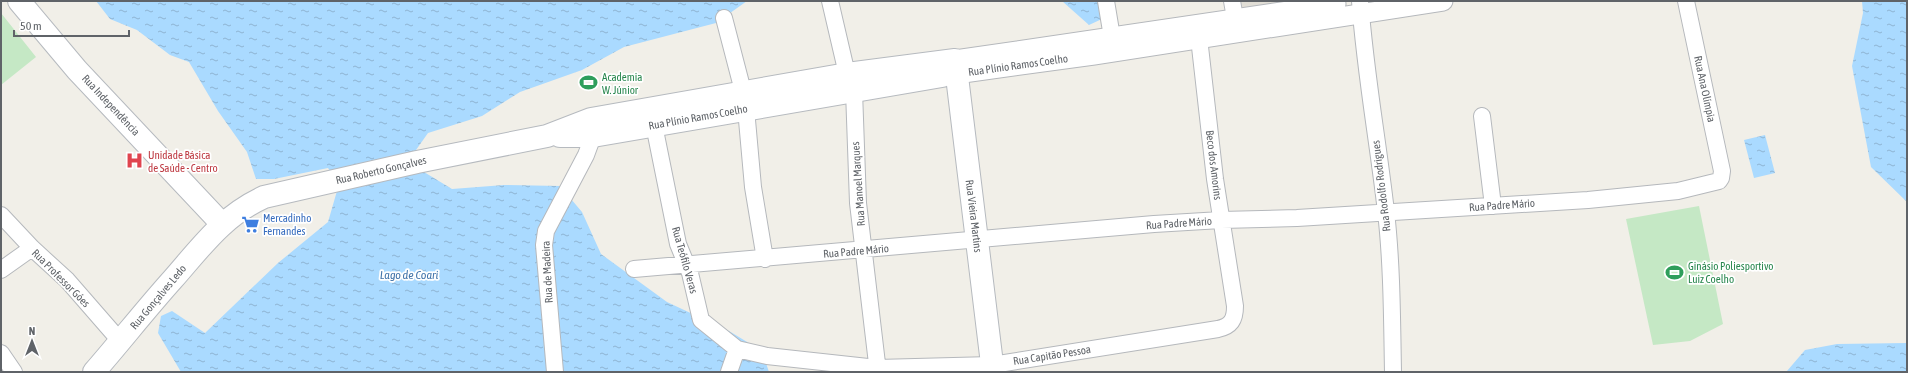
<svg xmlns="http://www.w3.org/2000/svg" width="1908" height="373" viewBox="0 0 1908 373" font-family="'Asap Condensed',sans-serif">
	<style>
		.education { fill: #e1ded6 }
		.pitch { fill: #c5e8c5 }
		.water { fill: url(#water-ripples) }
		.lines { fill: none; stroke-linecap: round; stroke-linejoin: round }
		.minor-casing { stroke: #b5b8bc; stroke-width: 18 }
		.tertiary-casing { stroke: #b5b8bc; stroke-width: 21 }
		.secondary-casing { stroke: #b6babf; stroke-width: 24 }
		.minor { stroke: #fff; stroke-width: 16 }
		.tertiary { stroke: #fff; stroke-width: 19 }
		.secondary { stroke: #fff; stroke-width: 22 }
		.labels { text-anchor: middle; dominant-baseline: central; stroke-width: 3.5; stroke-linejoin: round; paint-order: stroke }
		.street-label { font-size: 11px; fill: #5f6368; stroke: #fff }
		.leisure-label { font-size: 11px; fill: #27864d; stroke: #fff; text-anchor: start }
		.health-label { font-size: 11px; fill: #be3a42; stroke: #fff; text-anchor: start }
		.shop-label { font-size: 11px; fill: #366cbe; stroke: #fff; text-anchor: start }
		.water-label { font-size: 12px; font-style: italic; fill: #4174aa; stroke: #fff }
	</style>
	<defs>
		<pattern id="water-ripples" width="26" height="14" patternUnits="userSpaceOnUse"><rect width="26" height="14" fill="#aadaff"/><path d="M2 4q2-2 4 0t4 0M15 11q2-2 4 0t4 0" fill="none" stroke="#8eb4d2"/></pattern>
	</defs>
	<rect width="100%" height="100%" fill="#f1efe8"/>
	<path class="education" d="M1235,1H1289L1237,9Z"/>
	<path class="pitch" d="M1,13L36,57L1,85Z
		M1699,206L1723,324L1690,341L1653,345L1626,219Z"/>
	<path class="water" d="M96,1H747L716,23L624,47L582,70L520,92L482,116L428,133L416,150L424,172L452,189L504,185L560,186L582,212L601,254L667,302L729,331L762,351L769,372H181L158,333L161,316L172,311L205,333L278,263L328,222L339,184L328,168L274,179H256L247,152L218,111L189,62L170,55L137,30L110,19Z
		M1062,1H1111L1104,18L1089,25Z
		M1862,1H1907V202L1871,167L1852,66L1863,13Z
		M1765,135L1775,173L1754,178L1744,140Z
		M1907,343V372H1773L1787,371L1805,350L1837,344Z"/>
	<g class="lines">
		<defs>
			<path id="minor" d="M830,1L847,74
				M1106,1L1112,37
				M1232,1L1235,18
				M1360,1C1365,72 1378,141 1386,212C1392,265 1392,319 1393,372
				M724,18L743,91
				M854,91L858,203L878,372
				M746,109L753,187L765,259
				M1482,116L1493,206
				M654,125L678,244L690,273L701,320L737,349L767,356L877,368L992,365L1218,329C1231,326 1235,320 1235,306L1215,179L1199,38
				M1,215L32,248L67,280L121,342
				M634,269L1154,224L1221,220L1297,218L1588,200L1678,191L1719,181L1721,178L1722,171L1686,1
				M1,270L32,248
				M1,353L14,372
				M555,372L544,245L546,231L586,155L593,136L592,126
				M729,372L737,349"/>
			<path id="tertiary" d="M955,60L1336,4
				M956,74L1094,55L1443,1"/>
			<path id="secondary" d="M19,1L77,70L222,224
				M560,136H593L942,76
				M94,372C121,341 146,309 173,279C202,246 223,216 264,197L417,162L547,136L591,119L847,74L955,60L993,372"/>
		</defs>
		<use href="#minor" class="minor-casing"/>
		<use href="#tertiary" class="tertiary-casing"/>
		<use href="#secondary" class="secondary-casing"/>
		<use href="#minor" class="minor"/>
		<use href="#tertiary" class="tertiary"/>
		<use href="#secondary" class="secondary"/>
	</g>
	<defs>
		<symbol id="stadium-bare" viewBox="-9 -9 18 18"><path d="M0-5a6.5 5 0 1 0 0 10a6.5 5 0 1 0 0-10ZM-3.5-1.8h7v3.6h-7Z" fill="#2e9e5b" stroke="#fff" stroke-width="2.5" paint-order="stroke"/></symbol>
		<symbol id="hospital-bare" viewBox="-9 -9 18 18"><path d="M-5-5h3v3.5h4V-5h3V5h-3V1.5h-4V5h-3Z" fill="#e0444e" stroke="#fff" stroke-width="2.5" paint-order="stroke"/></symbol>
		<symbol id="supermarket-bare" viewBox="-9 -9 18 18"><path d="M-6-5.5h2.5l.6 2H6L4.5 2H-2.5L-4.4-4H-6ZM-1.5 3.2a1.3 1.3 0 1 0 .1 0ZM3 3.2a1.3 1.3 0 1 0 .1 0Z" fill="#3f7fe0" stroke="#fff" stroke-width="2.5" paint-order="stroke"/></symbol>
	</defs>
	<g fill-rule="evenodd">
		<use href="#stadium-bare" x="576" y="70" width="25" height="25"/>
		<use href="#hospital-bare" x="122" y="148" width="25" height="25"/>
		<use href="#supermarket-bare" x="238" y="212" width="25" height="25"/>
		<use href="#stadium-bare" x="1662" y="260" width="25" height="25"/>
	</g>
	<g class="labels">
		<g class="street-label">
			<text transform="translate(1018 65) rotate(-8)">Rua Plínio Ramos Coelho</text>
			<text transform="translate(1705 89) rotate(78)">Rua Ana Olímpia</text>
			<text transform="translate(111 105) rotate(47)">Rua Independência</text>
			<text transform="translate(698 117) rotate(-10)">Rua Plínio Ramos Coelho</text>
			<text transform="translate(1214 165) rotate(83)">Beco dos Amorins</text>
			<text transform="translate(381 170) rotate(-13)">Rua Roberto Gonçalves</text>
			<text transform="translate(858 184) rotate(-94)">Rua Manoel Marques</text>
			<text transform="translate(1381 186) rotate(-97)">Rua Rodolfo Rodrigues</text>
			<text transform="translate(1502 205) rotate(-4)">Rua Padre Mário</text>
			<text transform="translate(974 216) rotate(83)">Rua Vieira Martins</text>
			<text transform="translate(1179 223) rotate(-4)">Rua Padre Mário</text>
			<text transform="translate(856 251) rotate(-5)">Rua Padre Mário</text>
			<text transform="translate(685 260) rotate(74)">Rua Teófilo Veras</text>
			<text transform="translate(547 272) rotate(-93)">Rua de Madeira</text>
			<text transform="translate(61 278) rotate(45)">Rua Professor Góes</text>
			<text transform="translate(158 297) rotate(-50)">Rua Gonçalves Ledo</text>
			<text transform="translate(1052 355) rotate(-9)">Rua Capitão Pessoa</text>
		</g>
		<g class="leisure-label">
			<text x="602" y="77">Academia<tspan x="602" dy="13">W. Júnior</tspan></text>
			<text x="1688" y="266">Ginásio Poliesportivo<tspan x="1688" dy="13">Luiz Coelho</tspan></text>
		</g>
		<g class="health-label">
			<text x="148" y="155">Unidade Básica<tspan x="148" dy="13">de Saúde - Centro</tspan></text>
		</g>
		<g class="shop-label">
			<text x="263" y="218">Mercadinho<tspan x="263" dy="13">Fernandes</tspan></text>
		</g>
		<g class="water-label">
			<text x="409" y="275">Lago de Coari</text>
		</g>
	</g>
	<rect width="1908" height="373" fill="none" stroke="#5f6368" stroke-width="4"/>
	<g transform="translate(32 341)" stroke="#ffffff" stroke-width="3" paint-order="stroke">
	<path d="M0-3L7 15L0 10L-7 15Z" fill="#5f6368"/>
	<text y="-6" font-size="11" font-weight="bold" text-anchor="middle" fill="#5f6368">N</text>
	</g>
	<path d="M14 30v6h115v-6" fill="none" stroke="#5f6368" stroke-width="2"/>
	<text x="20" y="30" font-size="12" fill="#5f6368" stroke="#ffffff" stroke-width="3" paint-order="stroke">50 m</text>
</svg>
